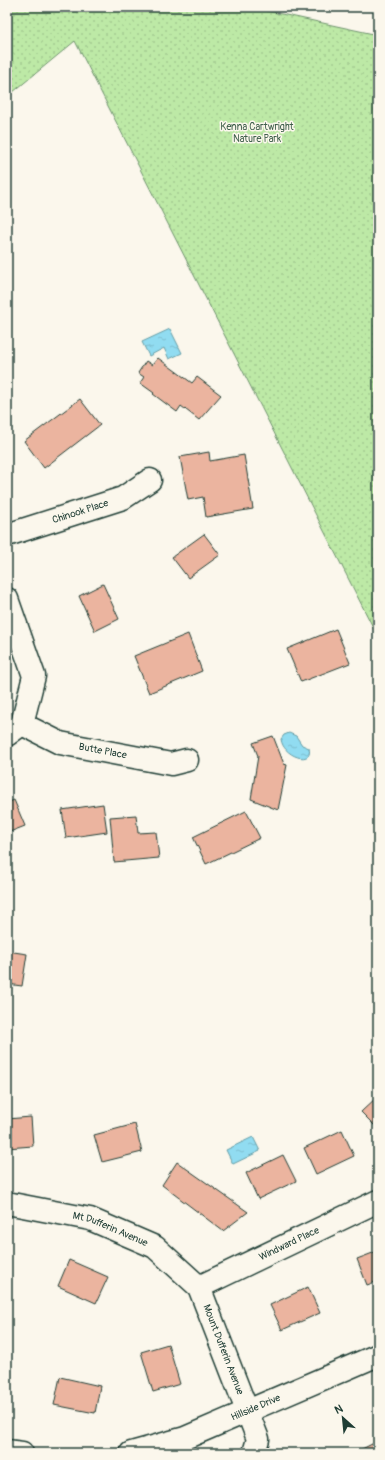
<svg xmlns="http://www.w3.org/2000/svg" width="385" height="1460" viewBox="0 0 385 1460" font-family="Pangolin,sans-serif">
	<style>
		.park { fill: url(#park-dots); stroke: #6e936d }
		.water { fill: url(#water-ripples); stroke: #639ca5 }
		.building { fill: #ebb49f; stroke: #1f3d34 }
		.lines { fill: none; stroke-linecap: round; stroke-linejoin: round }
		.minor-casing { stroke: #1f3d34; stroke-width: 25 }
		.tertiary-casing { stroke: #1f3d34; stroke-width: 25 }
		.minor { stroke: #fbf7ec; stroke-width: 22 }
		.tertiary { stroke: #fbf7ec; stroke-width: 22 }
		.labels { text-anchor: middle; dominant-baseline: central; stroke-width: 3; stroke-linejoin: round; paint-order: stroke }
		.park-label { font-size: 10px; fill: #3f5f4b; stroke: #fbf7ec }
		.street-label { font-size: 10px; fill: #1f3d34; stroke: #fbf7ec }
	</style>
	<defs>
		<pattern id="park-dots" width="8" height="8" patternUnits="userSpaceOnUse"><rect width="8" height="8" fill="#bde9a6"/><path d="M2 2h.1M6 6h.1" fill="none" stroke="#a2c990" stroke-width="1.8" stroke-linecap="round"/></pattern>
		<pattern id="water-ripples" width="26" height="14" patternUnits="userSpaceOnUse"><rect width="26" height="14" fill="#91dcf1"/><path d="M2 4q2-2 4 0t4 0M15 11q2-2 4 0t4 0" fill="none" stroke="#7dbecf"/></pattern>
	</defs>
	<rect width="100%" height="100%" fill="#fbf7ec"/>
	<filter id="ink" filterUnits="userSpaceOnUse"><feTurbulence type="fractalNoise" baseFrequency=".025" numOctaves="2"/><feDisplacementMap in="SourceGraphic" scale="8" xChannelSelector="R" yChannelSelector="G"/><feConvolveMatrix kernelMatrix="1 2 1 2 8 2 1 2 1" color-interpolation-filters="sRGB"/></filter>
	<g filter="url(#ink)">
		<path class="park" d="M7,7H249L378,35V637L75,41L7,97Z"/>
		<path class="water" d="M170,329L182,353L169,359L164,348L149,356L142,342Z
			M289,733L296,736L302,745L309,748C314,766 283,757 281,739L284,735Z
			M253,1137L260,1151L233,1164L226,1150Z"/>
		<path class="building" d="M158,358L192,383L197,377L221,395L199,420L181,406L177,412L153,394L154,393L140,383L144,377L138,373L146,361L152,365Z
			M80,399L100,425L44,468L24,441Z
			M209,452L210,461L244,455L253,509L206,517L203,497L188,500L180,457Z
			M204,534L220,555L188,578L172,557Z
			M103,584L119,619L95,631L79,596Z
			M336,629L350,663L301,682L287,649Z
			M188,634L202,671L149,693L134,656Z
			M273,736L284,764L287,765L278,810L251,799L258,756L253,743Z
			M14,800L25,826L7,833V803Z
			M103,804L107,832L66,838L62,810Z
			M246,811L260,838L206,864L193,837Z
			M136,815L138,833L156,832L159,858L114,862L110,817Z
			M7,951L27,954L22,986L7,984Z
			M378,1096V1129L361,1112Z
			M31,1117L33,1146L7,1148V1119Z
			M135,1124L142,1152L102,1162L94,1135Z
			M342,1130L354,1156L316,1174L304,1148Z
			M283,1155L296,1181L258,1199L246,1173Z
			M177,1162L248,1212L223,1231L162,1185Z
			M378,1251V1281L367,1285L357,1259Z
			M69,1260L108,1277L96,1303L58,1286Z
			M308,1287L320,1313L282,1330L270,1305Z
			M168,1344L180,1384L153,1392L141,1352Z
			M60,1377L100,1386L95,1413L54,1405Z
			M378,1441V1453H354Z"/>
		<g class="lines">
			<defs>
				<g id="minor">
					<path id="s1" d="M7,535L123,498L150,480"/>
					<path d="M7,599L34,676L22,724L7,735"/>
					<path id="s2" d="M22,724L60,743L171,764L187,760"/>
					<path id="s3" d="M7,1203L90,1219L155,1247L199,1287L258,1439L254,1453"/>
					<path id="s4" d="M199,1287L378,1201"/>
				</g>
				<g id="tertiary">
					<path d="M7,1451L22,1453"/>
					<path id="s5" d="M131,1453L185,1438L378,1355"/>
				</g>
			</defs>
			<use href="#minor" class="minor-casing"/>
			<use href="#tertiary" class="tertiary-casing"/>
			<use href="#minor" class="minor"/>
			<use href="#tertiary" class="tertiary"/>
		</g>
	</g>
	<g class="labels">
		<g class="park-label">
			<text x="257" y="127">Kenna Cartwright<tspan x="257" dy="12">Nature Park</tspan></text>
		</g>
		<g class="street-label">
			<text stroke="none"><textPath href="#s1" startOffset="77">Chinook Place</textPath></text>
			<text stroke="none"><textPath href="#s2" startOffset="86">Butte Place</textPath></text>
			<text stroke="none"><textPath href="#s3" startOffset="107">Mt Dufferin Avenue</textPath></text>
			<text stroke="none"><textPath href="#s4" startOffset="100">Windward Place</textPath></text>
			<text stroke="none"><textPath href="#s3" startOffset="282">Mount Dufferin Avenue</textPath></text>
			<text stroke="none"><textPath href="#s5" startOffset="133">Hillside Drive</textPath></text>
		</g>
	</g>
	<rect width="385" height="1460" fill="none" stroke="#fbf7ec" stroke-width="24"/>
	<rect x="12" y="12" width="361" height="1436" fill="none" stroke="#1f3d34" stroke-width="1.5" filter="url(#ink)"/>
	<g transform="translate(343 1418) rotate(333)" stroke="#fbf7ec" stroke-width="3" paint-order="stroke">
	<path d="M0-3L7 15L0 10L-7 15Z" fill="#1f3d34"/>
	<text y="-6" font-size="11" font-weight="bold" text-anchor="middle" fill="#1f3d34">N</text>
	</g>
</svg>
